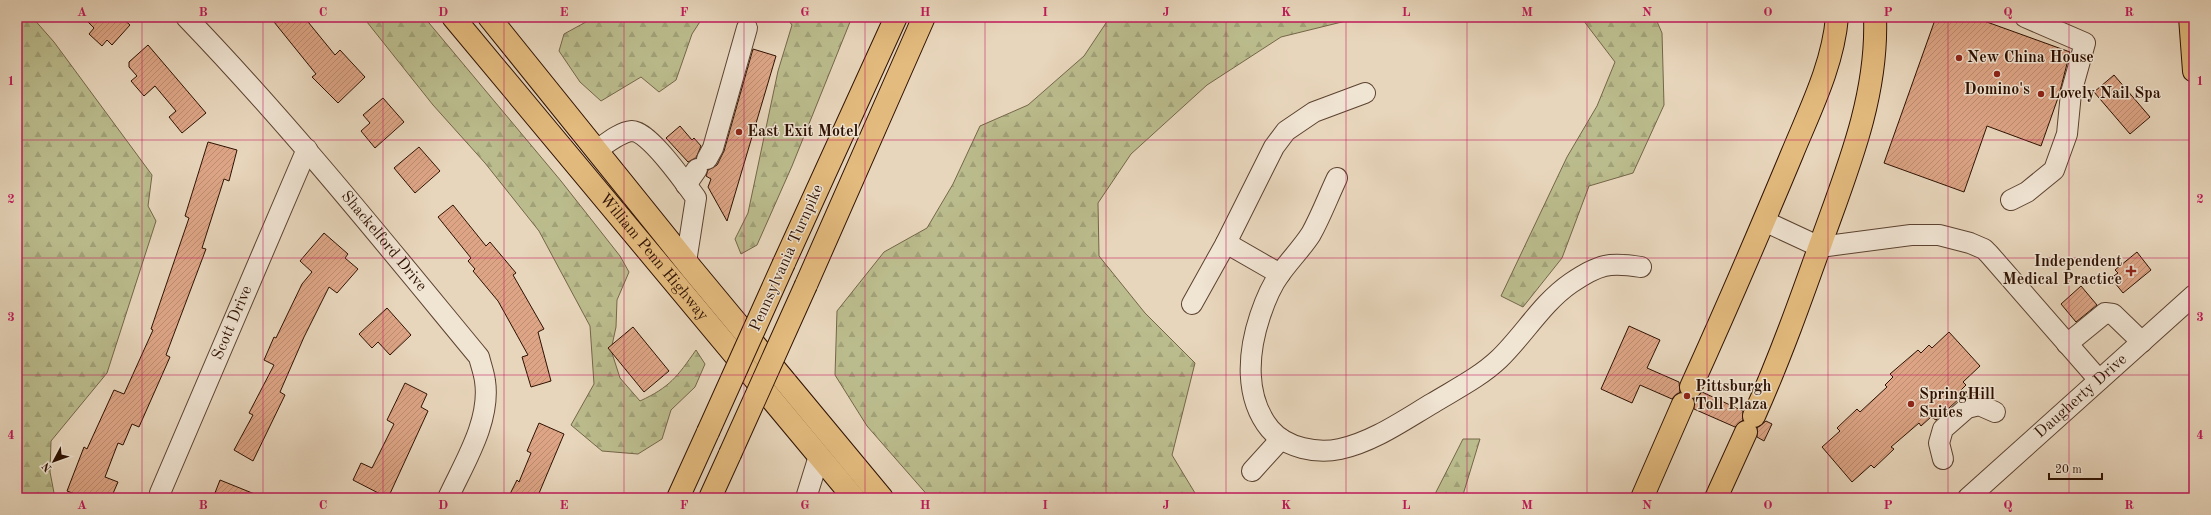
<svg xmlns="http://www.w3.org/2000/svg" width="2211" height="515" viewBox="0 0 2211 515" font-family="'Old Standard TT',serif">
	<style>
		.forest { fill: url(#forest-firs); stroke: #746648 }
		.building { fill: url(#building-hatch); stroke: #2e1102 }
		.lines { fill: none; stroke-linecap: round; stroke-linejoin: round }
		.minor-casing { stroke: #5c4230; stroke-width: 22 }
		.major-casing { stroke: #2e1102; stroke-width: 24 }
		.highway-casing { stroke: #2e1102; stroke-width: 24 }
		.minor { stroke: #f0e4d3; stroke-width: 20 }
		.major { stroke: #e4bb7e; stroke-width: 22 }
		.highway { stroke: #e4bb7e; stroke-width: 22 }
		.highway-bridge-casing { stroke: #2e1102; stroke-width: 24; stroke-linecap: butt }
		.highway-bridge { stroke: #e4bb7e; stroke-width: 22 }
		.grid { fill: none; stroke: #c2185b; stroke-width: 1; stroke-opacity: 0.55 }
		.poi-dot { fill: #8f2418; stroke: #f0e4d3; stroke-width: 1.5 }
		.labels { text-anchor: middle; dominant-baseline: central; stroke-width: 3; stroke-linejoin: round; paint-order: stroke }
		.poi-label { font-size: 16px; font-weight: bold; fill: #2e1102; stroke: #f0e4d3; text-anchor: start }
		.street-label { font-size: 16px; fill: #2e1102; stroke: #f0e4d3 }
		.neatline { fill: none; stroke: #c2185b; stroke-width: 1.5 }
		.grid-label { font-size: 13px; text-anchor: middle; font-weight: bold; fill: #c2185b }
	</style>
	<defs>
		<pattern id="forest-firs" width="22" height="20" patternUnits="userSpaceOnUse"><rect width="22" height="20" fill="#bbbc8d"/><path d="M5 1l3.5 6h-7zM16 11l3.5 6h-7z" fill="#a1a178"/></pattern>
		<pattern id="building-hatch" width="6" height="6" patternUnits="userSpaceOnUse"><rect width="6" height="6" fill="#dda586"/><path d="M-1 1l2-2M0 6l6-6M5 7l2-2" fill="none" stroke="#be8d72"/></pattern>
	</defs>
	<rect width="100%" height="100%" fill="#e8d6bc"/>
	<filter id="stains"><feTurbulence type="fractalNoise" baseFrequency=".005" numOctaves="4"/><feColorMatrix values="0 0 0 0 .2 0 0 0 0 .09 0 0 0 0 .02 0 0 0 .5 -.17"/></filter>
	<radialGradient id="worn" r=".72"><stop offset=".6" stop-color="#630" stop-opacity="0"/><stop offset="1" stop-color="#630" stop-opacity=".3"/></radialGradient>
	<path class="forest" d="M17,17H32L54,42L152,175L148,206L156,221L107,373L51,441L50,472L55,498H17Z
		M363,17H424L561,181L620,256L629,272L617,300L616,327L611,350L620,378L640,401C670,387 677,377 696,350L705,364L695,387L671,410L662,439L638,454L602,451L571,425L594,384L590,326L539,231L485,163L433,105Z
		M595,17H703L692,34L676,80L659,92L641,77L601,101L580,82L559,51L564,34Z
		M786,17H852L792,166L757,245L741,254L735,239L748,213L778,71L792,25Z
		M1110,17H1362L1281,37L1207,85L1131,154L1098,203L1099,256L1145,313L1195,363L1172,455L1198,498H930L867,426L835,375L837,311L884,252L927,228L953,184L980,126L1028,105L1084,56Z
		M1571,17H1655L1662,33L1664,105L1633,173L1589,186L1562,258L1523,307L1501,296L1567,157L1597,106L1615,62L1583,20Z
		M1463,439H1480L1462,498H1433Z"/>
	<path class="building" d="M83,17H121L130,25L112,45L107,40L102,46L89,34L94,28Z
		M270,17H304L335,55L340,50L365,77L338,103L312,77L316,74Z
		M1936,17H1973L2070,52L2059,95L2041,146L1987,126L1964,192L1884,163Z
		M148,45L206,113L182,133L169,117L176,111L155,86L144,96L131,81L137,76L129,67V62Z
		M753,49L776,56L727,221L708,187L711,179L706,176L708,170L717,165L724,151Z
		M2114,75L2150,117L2130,134L2094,92Z
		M383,98L404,122L375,148L361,131L370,123L363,115Z
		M680,126L692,140L694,138L701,146L696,158L688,162L666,138Z
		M208,142L237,150L229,181L224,179L202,248L206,249L166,355L170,357L139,427L132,424L123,445L118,443L105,477L118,482L111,498H85L67,491L84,447L87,449L114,390L124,394L153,330L151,329L189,218L185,216Z
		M419,147L440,171L415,193L394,168Z
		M453,205L486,246L490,242L516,273L513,275L544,329L538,332L551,381L531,387L522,357L528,355L498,301L473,271L475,269L468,261L471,258L438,217Z
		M324,233L348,254L345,258L358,269L337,293L329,287L304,337L280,392L285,395L253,461L234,450L253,415L249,413L274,365L264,360L274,337L276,338L302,284L312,272L300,261Z
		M2137,252L2151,270L2123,293L2111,278L2118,273L2115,270Z
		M2081,286L2097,305L2076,322L2061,304Z
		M387,308L411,335L390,355L378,342L372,348L359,334Z
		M1629,326L1660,340L1647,368L1679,382L1680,392L1672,399L1640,385L1632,403L1601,389Z
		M633,327L669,371L644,392L608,348Z
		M1949,332L1980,366L1963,382L1966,385L1957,394L1961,397L1936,420L1931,417L1921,426L1919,423L1891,447L1894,449L1874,468L1871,465L1852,482L1822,447L1840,431L1837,428L1857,409L1860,412L1887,387L1885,385L1893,377L1890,374L1918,350L1921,353L1929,345L1932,348Z
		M405,383L427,394L421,407L428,411L388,498L353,480L361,463L372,468L394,424L387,420Z
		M1702,392L1743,411V420L1735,427L1694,409V399Z
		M1766,421L1772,424L1764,441L1757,437V428Z
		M539,423L564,434L537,498H508L517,480L519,482L531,453L527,451Z
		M220,480L262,497V498H213Z"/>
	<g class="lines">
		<defs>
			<g id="minor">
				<path id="s1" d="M186,17C290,125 384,242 479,357C481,365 484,373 485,381C491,421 464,463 448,498"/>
				<path d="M597,150C607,143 620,132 632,131C648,130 686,184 696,198L686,262"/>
				<path d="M707,159L713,148L747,28"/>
				<path d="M1337,178C1328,197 1321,216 1311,234C1302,248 1290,260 1280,274C1271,286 1265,301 1260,316C1248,352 1244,397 1270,429C1286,448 1317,454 1340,449C1373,442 1404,420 1433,403C1456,389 1480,377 1499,359C1524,335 1542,303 1571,283C1599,264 1609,262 1641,267"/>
				<path d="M686,185L697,169"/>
				<path d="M2011,200L2027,192L2054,170L2067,134L2071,93L2085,43L2025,17"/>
				<path d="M1764,221L1820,247L1911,235H1939L1970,243L1984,249L1989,254L2099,380"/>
				<path d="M1280,274L1226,243L1274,147L1286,131L1314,112L1365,93"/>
				<path d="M1192,304L1226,243"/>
				<path d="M2067,344L2105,313L2113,314L2142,342"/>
				<path d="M1943,459L1939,443L1943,429L1967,408L1979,405L1995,412"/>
				<path d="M1252,471L1281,439"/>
				<path id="s2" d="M160,498V493L307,149"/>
				<path d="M806,498L819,456"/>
				<path id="s3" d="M1968,498L2194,295"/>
			</g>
			<path id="major" d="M2190,17L2194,71"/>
			<g id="highway">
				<path id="s4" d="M453,17L854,498"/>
				<path d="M489,17L692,269L882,498"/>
				<path d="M784,263L896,17"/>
				<path d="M806,285L924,17"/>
				<path d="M1691,387C1726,310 1759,233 1792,154C1810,110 1833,65 1837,17"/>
				<path d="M1754,416C1780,358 1801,299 1822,240C1848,168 1878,95 1875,17"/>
				<path d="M678,498L708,432"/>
				<path d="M710,498L730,454"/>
				<path d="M1642,498L1683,404"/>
				<path d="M1716,498L1746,432"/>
			</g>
		</defs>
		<use href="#minor" class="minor-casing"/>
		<use href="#major" class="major-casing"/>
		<use href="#highway" class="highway-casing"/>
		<use href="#minor" class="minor"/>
		<use href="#major" class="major"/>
		<use href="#highway" class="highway"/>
		<defs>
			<path id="highway-bridge" d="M708,432L784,263
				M730,454L806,285"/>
		</defs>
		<use href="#highway-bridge" class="highway-bridge-casing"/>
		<use href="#highway-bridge" class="highway-bridge"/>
	</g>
	<path class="grid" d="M142,17V498M263,17V498M383,17V498M504,17V498M624,17V498M744,17V498M865,17V498M985,17V498M1106,17V498M1226,17V498M1346,17V498M1467,17V498M1587,17V498M1707,17V498M1828,17V498M1948,17V498M2069,17V498M17,140H2194M17,258H2194M17,375H2194"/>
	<g class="poi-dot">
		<circle cx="1959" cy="58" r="4"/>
		<circle cx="1997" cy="74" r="4"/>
		<circle cx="2041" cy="94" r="4"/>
		<circle cx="739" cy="132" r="4"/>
		<path d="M2129 265h4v4h4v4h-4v4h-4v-4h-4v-4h4z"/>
		<circle cx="1687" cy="396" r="4"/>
		<circle cx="1911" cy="404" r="4"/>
	</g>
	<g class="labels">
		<g class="poi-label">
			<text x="1967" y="58">New China House</text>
			<text x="1997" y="90" text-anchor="middle">Domino's</text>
			<text x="2049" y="94">Lovely Nail Spa</text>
			<text x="747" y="132">East Exit Motel</text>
			<text x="2122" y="262" text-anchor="end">Independent<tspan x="2122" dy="18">Medical Practice</tspan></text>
			<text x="1695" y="387">Pittsburgh<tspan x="1695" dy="18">Toll Plaza</tspan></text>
			<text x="1919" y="395">SpringHill<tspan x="1919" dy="18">Suites</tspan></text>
		</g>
		<g class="street-label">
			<text stroke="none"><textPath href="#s1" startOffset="299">Shackelford Drive</textPath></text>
			<text stroke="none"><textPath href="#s4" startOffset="313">William Penn Highway</textPath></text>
			<text transform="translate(787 258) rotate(-66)">Pennsylvania Turnpike</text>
			<text stroke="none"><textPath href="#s2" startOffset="190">Scott Drive</textPath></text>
			<text stroke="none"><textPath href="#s3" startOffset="152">Daugherty Drive</textPath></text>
		</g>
	</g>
	<rect width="2211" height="515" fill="none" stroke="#e8d6bc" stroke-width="44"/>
	<g transform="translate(54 461) rotate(229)" stroke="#f0e4d3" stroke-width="3" paint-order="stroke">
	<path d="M0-3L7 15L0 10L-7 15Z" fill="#2e1102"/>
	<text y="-6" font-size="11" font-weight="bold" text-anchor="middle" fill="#2e1102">N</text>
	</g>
	<path d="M2049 473v6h53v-6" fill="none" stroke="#2e1102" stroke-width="2"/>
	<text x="2055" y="473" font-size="12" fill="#2e1102" stroke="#f0e4d3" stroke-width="3" paint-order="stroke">20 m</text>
	<rect x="22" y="22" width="2167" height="471" class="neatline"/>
	<g class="grid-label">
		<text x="82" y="16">A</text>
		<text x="203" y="16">B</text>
		<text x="323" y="16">C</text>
		<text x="443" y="16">D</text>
		<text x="564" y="16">E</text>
		<text x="684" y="16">F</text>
		<text x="805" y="16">G</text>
		<text x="925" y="16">H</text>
		<text x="1045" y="16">I</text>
		<text x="1166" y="16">J</text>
		<text x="1286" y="16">K</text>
		<text x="1406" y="16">L</text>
		<text x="1527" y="16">M</text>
		<text x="1647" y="16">N</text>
		<text x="1768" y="16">O</text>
		<text x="1888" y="16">P</text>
		<text x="2008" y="16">Q</text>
		<text x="2129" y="16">R</text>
		<text x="11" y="85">1</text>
		<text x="2200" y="85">1</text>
		<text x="11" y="203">2</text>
		<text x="2200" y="203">2</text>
		<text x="11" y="321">3</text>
		<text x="2200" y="321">3</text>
		<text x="11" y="439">4</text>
		<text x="2200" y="439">4</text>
		<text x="82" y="509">A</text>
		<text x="203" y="509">B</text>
		<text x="323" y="509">C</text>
		<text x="443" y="509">D</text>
		<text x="564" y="509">E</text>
		<text x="684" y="509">F</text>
		<text x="805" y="509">G</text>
		<text x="925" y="509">H</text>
		<text x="1045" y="509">I</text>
		<text x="1166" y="509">J</text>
		<text x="1286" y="509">K</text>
		<text x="1406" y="509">L</text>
		<text x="1527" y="509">M</text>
		<text x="1647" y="509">N</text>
		<text x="1768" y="509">O</text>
		<text x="1888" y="509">P</text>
		<text x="2008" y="509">Q</text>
		<text x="2129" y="509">R</text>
	</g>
	<rect width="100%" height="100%" filter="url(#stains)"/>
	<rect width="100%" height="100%" fill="url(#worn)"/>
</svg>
